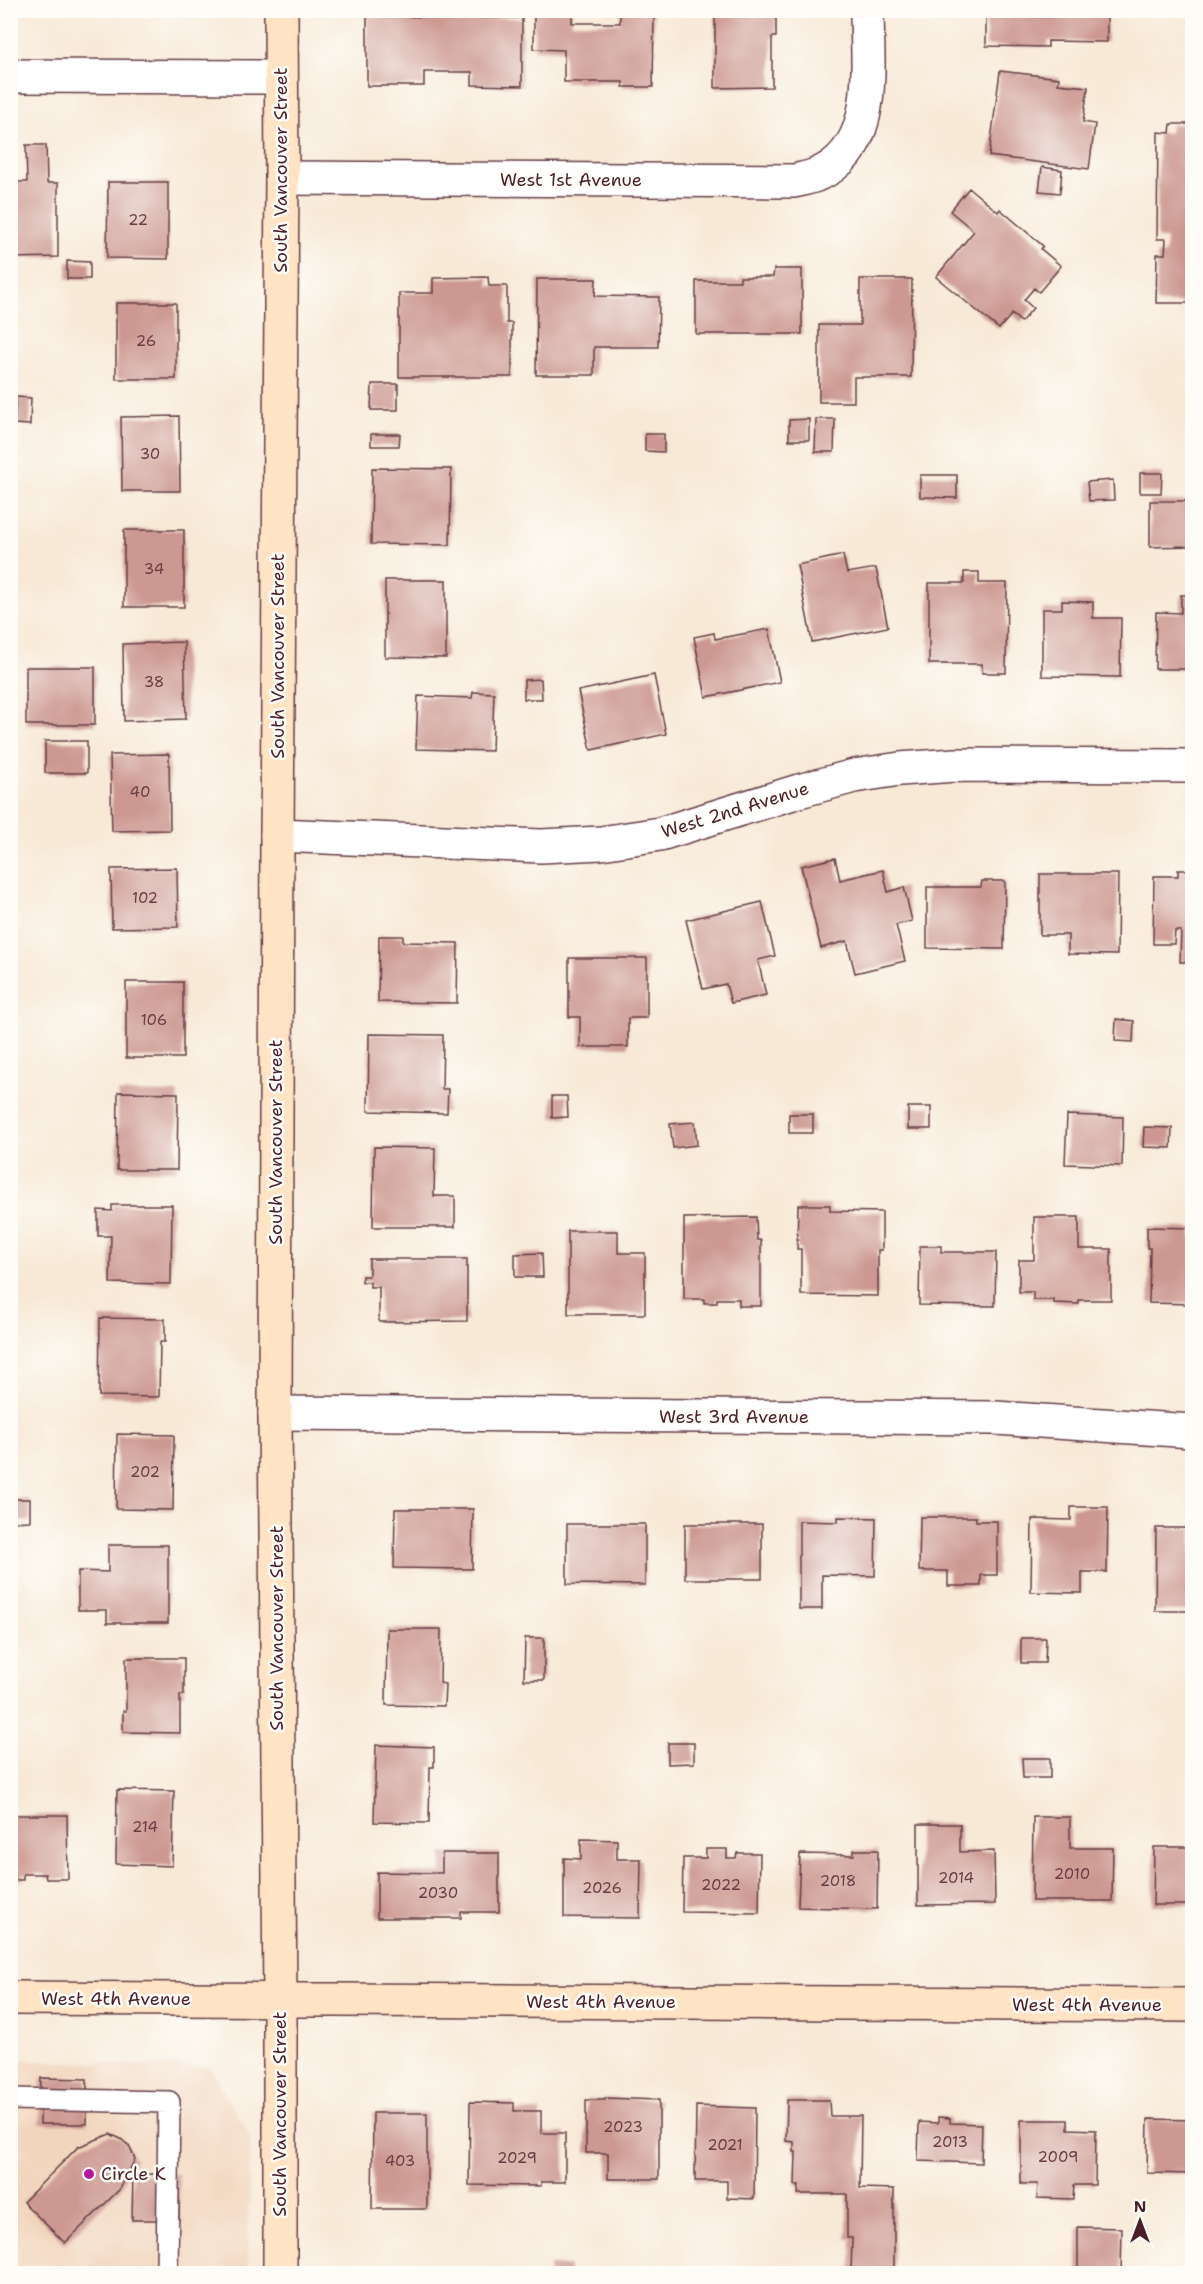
<svg xmlns="http://www.w3.org/2000/svg" width="1203" height="2284" viewBox="0 0 1203 2284" font-family="'Shantell Sans',sans-serif">
	<style>
		.built { fill: #f2d5bd }
		.building { fill: #cc9891 }
		.lines { fill: none; stroke-linecap: round; stroke-linejoin: round }
		.lane-casing { stroke: #643d45; stroke-width: 24 }
		.street-casing { stroke: #643d45; stroke-width: 36 }
		.secondary-casing { stroke: #643d45; stroke-width: 36 }
		.lane { stroke: #fff; stroke-width: 21 }
		.street { stroke: #fff; stroke-width: 33 }
		.secondary { stroke: #fee4c5; stroke-width: 33 }
		.poi-dot { fill: #b5179e; stroke: #fdfcf7; stroke-width: 2 }
		.labels { text-anchor: middle; dominant-baseline: central; stroke-width: 5; stroke-linejoin: round; paint-order: stroke }
		.number-label { font-size: 15px; fill: #6a3d44 }
		.street-label { font-size: 18px; fill: #4a1f2b; stroke: #fdfcf7 }
		.poi-label { font-size: 18px; fill: #4a1f2b; stroke: #fdfcf7; text-anchor: start }
	</style>
	<rect width="100%" height="100%" fill="#fdfcf7"/>
	<filter id="ink" filterUnits="userSpaceOnUse"><feTurbulence type="fractalNoise" baseFrequency=".0167" numOctaves="2"/><feDisplacementMap in="SourceGraphic" scale="12" xChannelSelector="R" yChannelSelector="G"/><feConvolveMatrix kernelMatrix="1 2 1 2 8 2 1 2 1" color-interpolation-filters="sRGB"/></filter>
	<filter id="wash" filterUnits="userSpaceOnUse"><feTurbulence type="fractalNoise" baseFrequency=".008" numOctaves="4" result="noise"/><feDisplacementMap in="SourceGraphic" scale="24" xChannelSelector="R" yChannelSelector="G"/><feGaussianBlur stdDeviation="1.35" result="paint"/><feColorMatrix in="noise" values="0 0 0 0 0 0 0 0 0 0 0 0 0 0 0 0 0 1.4 0 .05"/><feComposite in="paint" operator="in"/></filter>
	<g filter="url(#wash)">
		<rect width="100%" height="100%" fill="#f8e9d7"/>
		<path class="built" d="M11,2060L209,2067L250,2136L248,2273L11,2274Z"/>
		<g id="blocks">
			<path class="building" d="M534,10H572V23H620V10H654L653,87H623V82H564V50L534,49Z
				M715,10H776V37H772V87L715,88Z
				M986,10H1107V42L1048,41V47L986,46Z
				M367,16L522,18V86L472,85V72H424V86H367Z
				M1000,71L1059,78L1058,84L1088,87L1083,122L1095,124L1089,169L989,156Z
				M1171,124H1192V303H1156L1157,254H1165L1166,239H1157L1158,132L1170,133Z
				M26,145H46L47,183H58V257L10,258V182H27Z
				M1042,167L1062,170L1060,193L1039,191Z
				M108,182H168V259L107,258Z
				M969,188L998,212L1000,209L1043,246L1041,249L1061,266L1039,292L1034,288L1024,300L1033,308L1021,322L1012,314L999,329L936,277L974,231L950,211Z
				M67,261L90,262V279H67Z
				M774,269H802V334H696V281H740V277H773Z
				M488,277L489,286H507V323H512V377H399V293H433V278Z
				M537,279H596L595,296L659,297L658,347H594V375H536Z
				M860,279H912L911,377H854V402H819V325H860Z
				M116,303H176V379H116Z
				M372,384H398V410H371Z
				M16,397L31,398L30,425L14,424Z
				M179,416L180,491H122L121,417Z
				M809,419V440H789V420Z
				M816,419H835L834,452H815Z
				M371,434H400L399,446H371Z
				M645,434H664V452L645,451Z
				M372,468L451,469L450,545L371,544Z
				M1140,473H1162L1161,493H1140Z
				M920,475H957V498L920,497Z
				M1113,480L1114,500L1089,501L1087,482Z
				M1150,501H1192V546L1150,547Z
				M124,530H184V607H124Z
				M843,555L847,573L876,568L888,627L812,642L797,565Z
				M964,572H979V583H1007L1006,673H982V664H929V583H964Z
				M385,580H446V658L385,657Z
				M1181,595H1192V669H1155L1156,612L1181,613Z
				M1062,601L1093,602V618H1121L1120,677L1042,676V609H1062Z
				M769,629L780,682L706,697L694,637L714,633L715,639Z
				M184,642L186,719L124,721L123,644Z
				M26,667H95V725H26Z
				M654,675L666,734L591,750L578,691Z
				M541,679L542,699H524V680Z
				M473,692L494,693L492,751L416,749L418,696L472,698Z
				M45,741H87V773H45Z
				M169,754L170,830L112,831L110,755Z
				M835,858L840,880L883,870L888,892L904,887L912,921L896,925L905,961L855,973L847,941L821,948L801,866Z
				M177,868L178,927L112,928L111,869Z
				M1178,870H1192V962H1180L1181,931H1175L1174,944H1153L1154,876H1178Z
				M1040,874H1118L1117,955L1068,954V935H1040Z
				M982,881H1005L1004,949L927,948V887H981Z
				M762,902L775,956L758,960L766,995L731,1003L726,984L703,989L686,920Z
				M379,936H403V942L458,943L457,1003L378,1002Z
				M569,958H647V1018H628V1047H580V1017H569Z
				M126,982H183V1058H126Z
				M1116,1019L1134,1021L1133,1042L1115,1041Z
				M369,1034L443,1035L442,1089H448L447,1113L368,1111Z
				M118,1092L178,1093L177,1170H117Z
				M552,1096H567L568,1117L552,1118Z
				M908,1107H931V1129H908Z
				M789,1114H813V1133H789Z
				M1067,1115L1123,1117L1122,1166L1065,1164Z
				M695,1122L697,1145L673,1148L670,1124Z
				M1144,1127L1172,1128L1171,1148L1143,1147Z
				M374,1147L435,1148L434,1196H455V1227H373Z
				M112,1205H172L171,1284L110,1283L111,1236H98V1210L112,1211Z
				M798,1205H830V1211L882,1212V1250H878V1296L801,1295V1249H797Z
				M756,1217L757,1240H761V1306H739V1299H717V1303H704V1299H684V1218Z
				M1034,1217H1079V1249H1111V1300H1079V1304L1054,1303V1300H1033V1292H1019V1260H1034Z
				M1147,1227L1192,1228V1304L1149,1303L1150,1248H1147Z
				M568,1231H618V1253H645V1314H568Z
				M920,1246H941V1252H996L995,1306L919,1305Z
				M542,1253L543,1277H515V1254Z
				M369,1259H467V1321L379,1322V1287H370V1282H362V1276H369Z
				M100,1318L165,1319V1342H160L159,1397L99,1396Z
				M117,1434L174,1435L173,1510L116,1509Z
				M10,1499H30V1521L10,1522Z
				M1071,1507H1108L1107,1572H1082V1593L1031,1592L1032,1519L1071,1520Z
				M395,1509H473L472,1569L394,1568Z
				M838,1517L876,1518L875,1576L822,1575V1609H799V1521L838,1522Z
				M920,1517H976V1521H997V1575H981V1586H948V1571H919Z
				M567,1524H645V1585L567,1584Z
				M685,1524H762V1579H685Z
				M1156,1528H1192V1611H1155Z
				M108,1545H168V1623H107V1610H78V1571L108,1572Z
				M387,1629H441L440,1683L445,1684L444,1706L386,1705Z
				M525,1638H544V1680H524Z
				M1021,1638H1046L1045,1663H1021Z
				M126,1658H184V1695H180V1733L123,1732V1711H126Z
				M668,1743H694V1763L668,1764Z
				M376,1745L434,1747V1767H430L429,1823L374,1822Z
				M1022,1758H1050V1778H1023Z
				M117,1790L174,1791L172,1866L116,1864Z
				M10,1815H67L68,1879H46L45,1874H23V1880H10Z
				M1033,1817H1070V1848H1113L1112,1901H1032Z
				M918,1824H960V1852L994,1851L995,1904L918,1905Z
				M581,1839L617,1840V1859H641L640,1918L564,1917V1858L581,1859Z
				M1154,1847H1192V1905H1153Z
				M706,1849H727V1858H736L737,1853H760L759,1913L682,1912L683,1858H706Z
				M854,1850H878L877,1909L798,1907L800,1854L854,1855Z
				M442,1853H499V1912H461V1918H377V1872L442,1873Z
				M41,2078L87,2079V2124H40Z
				M605,2098L659,2100V2179H608V2153H586V2100H605Z
				M787,2100H829L830,2116H861L860,2188L894,2189V2274L851,2273L852,2238H847V2194H798L799,2185H795L796,2152H794V2142L786,2141Z
				M470,2102L514,2103V2111H541V2133H565V2182H541V2186L469,2185Z
				M696,2106L755,2108L754,2199L727,2198V2181H695Z
				M373,2113H427V2209H372Z
				M938,2117L950,2118V2123L982,2124L981,2163L918,2161L919,2122L938,2123Z
				M1148,2119L1192,2120V2174L1147,2173Z
				M1021,2120H1068V2129L1096,2130L1095,2185H1074L1073,2199L1037,2198L1038,2184H1021Z
				M110,2134L121,2139L129,2146L135,2159L120,2189L65,2243L23,2202L78,2147Z
				M133,2174H179V2220H132Z
				M1078,2227L1122,2228L1121,2274L1078,2273Z
				M549,2266H569V2274H549Z"/>
		</g>
	</g>
	<g filter="url(#ink)">
		<use href="#blocks" fill-opacity="0" stroke="#643d45" stroke-width="1.5"/>
		<g class="lines">
			<defs>
				<path id="lane" d="M10,2099L169,2102L167,2274"/>
				<path id="street" d="M10,76L280,77
					M282,178L794,181C801,179 809,178 816,175C880,150 867,66 867,10
					M277,835L541,846L601,843L660,834L799,791L854,776L900,769L955,765L1192,766
					M275,1413L996,1418L1192,1431"/>
				<path id="secondary" d="M10,1998L1192,2005
					M280,2274V2000L275,1413L277,835L282,178L281,10"/>
			</defs>
			<use href="#lane" class="lane-casing"/>
			<use href="#street" class="street-casing"/>
			<use href="#secondary" class="secondary-casing"/>
			<use href="#lane" class="lane"/>
			<use href="#street" class="street"/>
			<use href="#secondary" class="secondary"/>
		</g>
	</g>
	<circle class="poi-dot" cx="89" cy="2174" r="6"/>
	<g class="labels">
		<g class="number-label">
			<text x="138" y="220">22</text>
			<text x="146" y="341">26</text>
			<text x="150" y="454">30</text>
			<text x="154" y="569">34</text>
			<text x="154" y="682">38</text>
			<text x="140" y="792">40</text>
			<text x="145" y="898">102</text>
			<text x="154" y="1020">106</text>
			<text x="145" y="1472">202</text>
			<text x="145" y="1827">214</text>
			<text x="1072" y="1874">2010</text>
			<text x="956" y="1878">2014</text>
			<text x="838" y="1881">2018</text>
			<text x="721" y="1885">2022</text>
			<text x="602" y="1888">2026</text>
			<text x="438" y="1893">2030</text>
			<text x="623" y="2127">2023</text>
			<text x="950" y="2142">2013</text>
			<text x="725" y="2145">2021</text>
			<text x="1058" y="2157">2009</text>
			<text x="517" y="2158">2029</text>
			<text x="400" y="2161">403</text>
		</g>
		<g class="street-label">
			<text transform="translate(281 170) rotate(-90)">South Vancouver Street</text>
			<text x="571" y="180">West 1st Avenue</text>
			<text transform="translate(278 656) rotate(-90)">South Vancouver Street</text>
			<text transform="translate(735 810) rotate(-17)">West 2nd Avenue</text>
			<text transform="translate(276 1142) rotate(-90)">South Vancouver Street</text>
			<text x="734" y="1417">West 3rd Avenue</text>
			<text transform="translate(277 1628) rotate(-90)">South Vancouver Street</text>
			<text x="116" y="1999">West 4th Avenue</text>
			<text x="601" y="2002">West 4th Avenue</text>
			<text x="1087" y="2005">West 4th Avenue</text>
			<text transform="translate(280 2114) rotate(-90)">South Vancouver Street</text>
		</g>
		<g class="poi-label">
			<text x="101" y="2174">Circle K</text>
		</g>
	</g>
	<rect width="1203" height="2284" fill="none" stroke="#fdfcf7" stroke-width="36"/>
	<g transform="translate(1140 2221)" stroke="#fdfcf7" stroke-width="4.5" paint-order="stroke">
	<path d="M0-4.5L10 22L0 15L-10 22Z" fill="#4a1f2b"/>
	<text y="-9" font-size="16" font-weight="bold" text-anchor="middle" fill="#4a1f2b">N</text>
	</g>
</svg>
